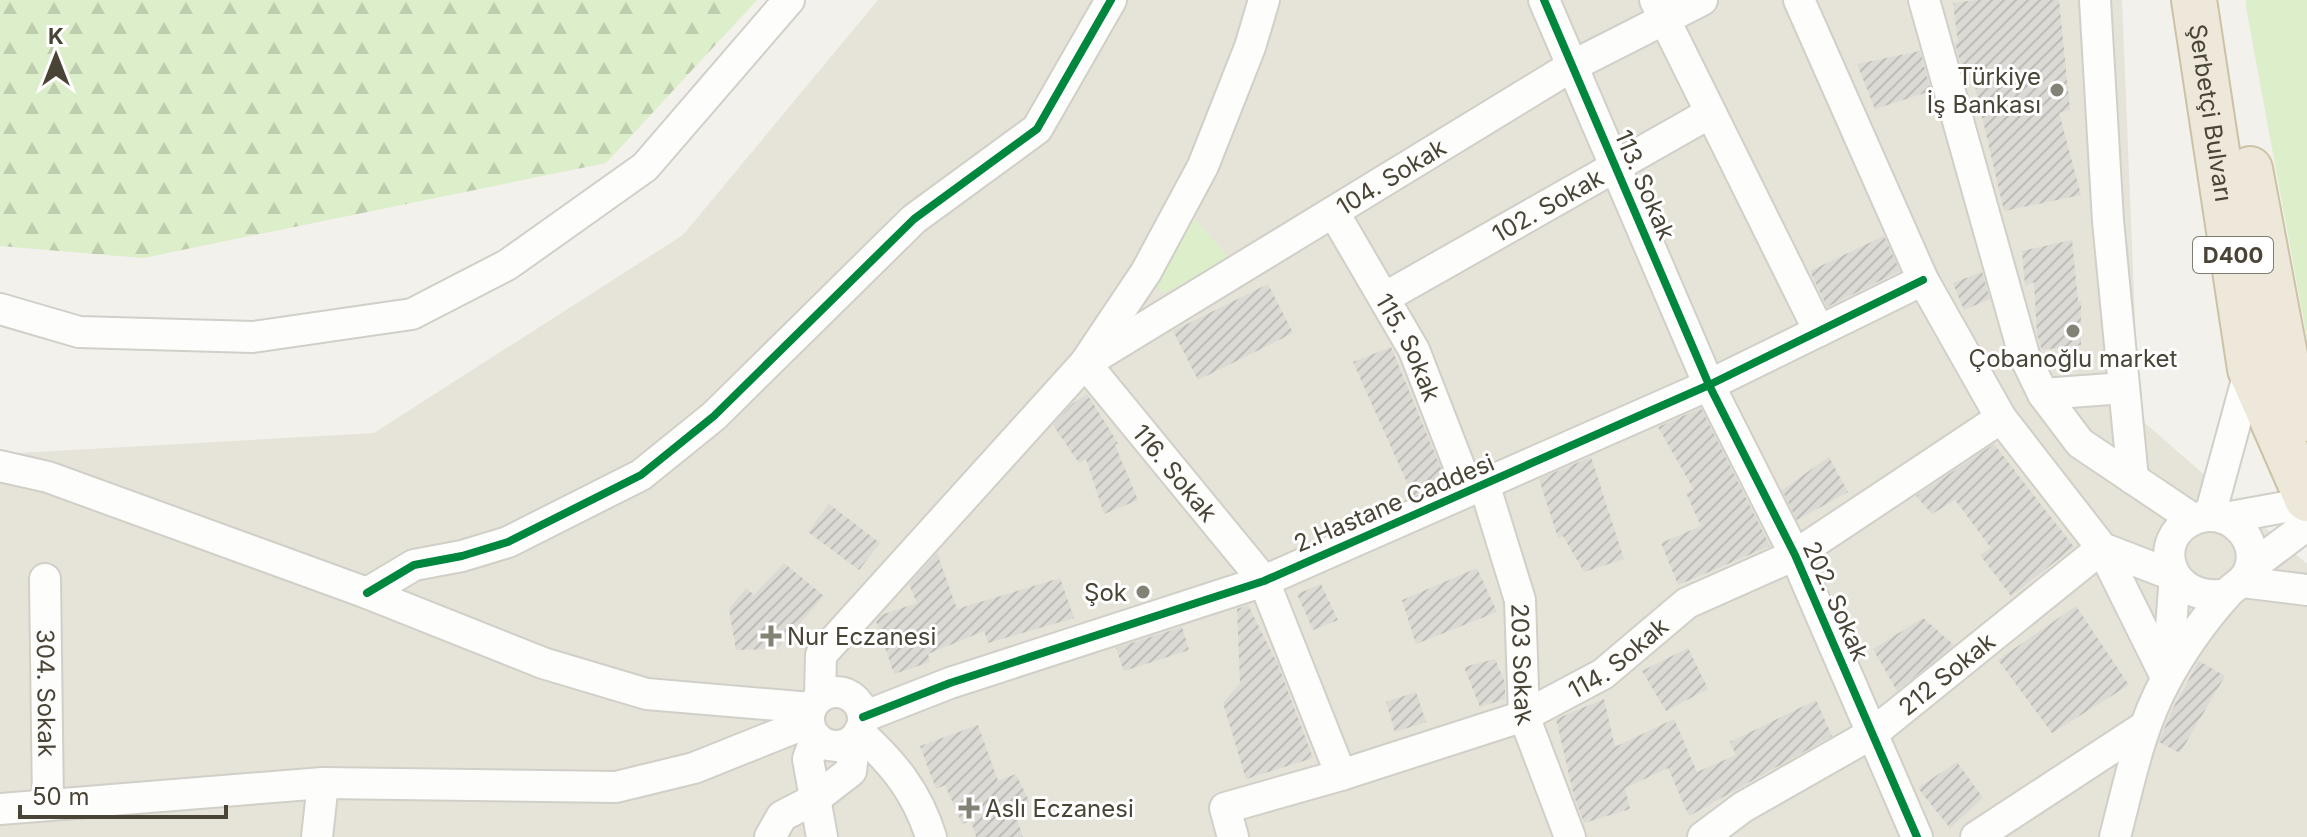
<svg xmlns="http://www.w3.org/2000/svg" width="2307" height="837" viewBox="0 0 2307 837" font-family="Inter,sans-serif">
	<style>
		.residential { fill: #e6e3d8 }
		.forest { fill: url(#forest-firs) }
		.park { fill: #dceeca }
		.building { fill: url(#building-hatch) }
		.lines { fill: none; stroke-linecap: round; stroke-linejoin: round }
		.minor-casing { stroke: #d0cfc8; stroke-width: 34 }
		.highway-casing { stroke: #ccc2a5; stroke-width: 48 }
		.minor { stroke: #fdfdfc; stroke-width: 30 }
		.highway { stroke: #ede8d9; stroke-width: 44 }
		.cycleway-casing { stroke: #fff; stroke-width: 13 }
		.cycleway { stroke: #00873e; stroke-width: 8 }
		.poi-dot { fill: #848175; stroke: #fff; stroke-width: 3 }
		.labels { text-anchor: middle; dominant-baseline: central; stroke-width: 6; stroke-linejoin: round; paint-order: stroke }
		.shield { fill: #fff; stroke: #807c72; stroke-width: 2 }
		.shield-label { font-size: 22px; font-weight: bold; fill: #494436 }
		.poi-label { font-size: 24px; fill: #494436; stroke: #fff; text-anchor: end }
		.street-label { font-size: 24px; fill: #494436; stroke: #fff }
	</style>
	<defs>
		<pattern id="forest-firs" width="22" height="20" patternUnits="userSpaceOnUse" patternTransform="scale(2)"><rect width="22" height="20" fill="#dceeca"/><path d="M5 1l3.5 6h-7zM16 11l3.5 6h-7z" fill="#becdae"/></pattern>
		<pattern id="building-hatch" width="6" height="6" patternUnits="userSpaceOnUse" patternTransform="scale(2)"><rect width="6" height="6" fill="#dcdad4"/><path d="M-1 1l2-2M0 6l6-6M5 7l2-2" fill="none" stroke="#bebcb7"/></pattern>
	</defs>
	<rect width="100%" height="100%" fill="#f2f1eb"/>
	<path class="residential" d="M878,0H2122L2139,418L2307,564V837H0V454L374,433L683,235Z"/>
	<path class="forest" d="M0,0H757L606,163L143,258L0,246Z"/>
	<path class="park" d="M2246,0H2307V338L2246,7Z
		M1185,209L1229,257L1164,294L1143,273Z"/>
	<path class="building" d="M1976,0H2059L2070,110L2059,113L2081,195L2004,211L1973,78L1965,80L1955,43H1958L1953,3Z
		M1920,51L1931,91L1875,109L1857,64Z
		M1884,236L1900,271L1827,307L1810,271Z
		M2072,240L2078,301H2081V345L2042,350L2037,335L2034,282L2025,286L2022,251Z
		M1982,272L1990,299L1964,310L1953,283Z
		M1268,284L1293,333L1198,380L1173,331Z
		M1391,347L1446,481L1413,496L1353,362Z
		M1087,394L1118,443L1115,445L1138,500L1104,514L1086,459L1079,463L1053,425L1072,404Z
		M1701,408L1770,546L1678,585L1661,543L1701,526L1686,493L1694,490L1658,427Z
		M1994,444L2074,547L2011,596L1980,555L1991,548L1955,500L1932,514L1916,496Z
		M1591,457L1624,559L1584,572L1563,536L1558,538L1539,479Z
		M1829,457L1848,492L1797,520L1782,490Z
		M829,504L880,543L859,570L808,532Z
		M937,553L957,609L1060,578L1074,618L988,643L984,631L928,654L930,662L894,674L876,621L881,615L917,603L909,584Z
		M784,563L824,596L777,649L736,650L729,609L746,588L754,595Z
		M1477,568L1497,612L1416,644L1402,600Z
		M1321,584L1338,620L1313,630L1297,594Z
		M1248,605L1278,665L1313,758L1246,779L1223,703L1240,683L1237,609Z
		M2076,606L2129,685L2052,733L1998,660Z
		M1923,618L1954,645L1897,691L1873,649Z
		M1182,627L1189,650L1124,671L1116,648Z
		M1688,648L1708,689L1666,711L1642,671Z
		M1495,659L1505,683V699L1480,707L1464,667Z
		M2199,661L2225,676L2180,753L2159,742L2172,710Z
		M1416,692L1426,722L1395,732L1386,702Z
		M1604,699L1615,747L1674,719L1697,772L1736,755L1730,742L1816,700L1832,736L1689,816L1668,768L1625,788L1630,809L1584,823L1574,796L1556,719Z
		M978,725L998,781L1016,774L1029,801L1013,807L1023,837H976L971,821L962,824L945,785L936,789L920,746Z
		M1957,762L1983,798L1950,828L1918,788Z"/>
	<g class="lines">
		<defs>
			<g id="minor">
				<path d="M1544,0L1709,385L1795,555L1917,837"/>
				<path d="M1655,0L1819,331"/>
				<path d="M1799,0L1923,280L2001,418L2102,548L2175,576L2167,678"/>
				<path d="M1924,0L2024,355L2043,394L2080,443L2193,519"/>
				<path d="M2095,0L2108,221L2133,479"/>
				<path id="s1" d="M1334,213L1414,350L1468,489"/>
				<path id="s2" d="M1384,298L1710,113"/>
				<path d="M0,309L79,332L253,337L412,314L507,265L645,167L789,0"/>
				<path id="s3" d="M1094,358L1572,66L1702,0"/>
				<path id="s4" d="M1085,363L1264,581L1341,775"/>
				<path d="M2043,394L2124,388"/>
				<path d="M0,466L48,477L367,593L543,663L647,694L811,708"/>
				<path id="s5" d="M1485,487L1520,600L1524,716L1570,837"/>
				<path d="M2210,515L2250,369"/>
				<path d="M2225,518L2307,503"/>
				<path d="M2250,568L2307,525"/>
				<path id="s6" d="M45,579L48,805"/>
				<path d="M2242,582L2307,590"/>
				<path d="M367,593L414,565L462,556L508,542L641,475L714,416L914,219L1037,129L1111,0"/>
				<circle cx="836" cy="719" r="27"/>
				<path d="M820,697L821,655L1085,363L1146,272L1203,166L1250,47L1264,0"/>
				<path d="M863,717L950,683L1264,581L1709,385L1923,280"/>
				<path d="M859,732C894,764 917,792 931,837"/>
				<path d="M816,737L808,759L822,837"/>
				<path d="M0,809L323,783L616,787L694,768L809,722"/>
				<path d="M317,837L323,783"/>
				<path d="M770,837L782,816L815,799L851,771L855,738"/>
				<path id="s7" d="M1233,837L1225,808L1341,775L1524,716L1603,674L1687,603L1795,555L2001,418"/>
				<path id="s8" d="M1703,837L1743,807L1873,733L2102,548L2166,677"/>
				<path d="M1976,837L2144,727"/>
				<path d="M2115,837C2129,784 2139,729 2166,680C2181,652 2204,619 2226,595C2234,585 2246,582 2250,568C2260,536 2225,506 2195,519C2149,537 2168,605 2227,594"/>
			</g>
			<g id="highway">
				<path id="s9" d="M2194,0L2250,369L2307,499"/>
				<path d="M2250,169L2291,387L2307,419"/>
			</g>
		</defs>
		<use href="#minor" class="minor-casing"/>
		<use href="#highway" class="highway-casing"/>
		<use href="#minor" class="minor"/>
		<use href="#highway" class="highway"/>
		<defs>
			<path id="cycleway" d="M1544,0L1709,385L1795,555L1917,837
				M367,593L414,565L462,556L508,542L641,475L714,416L914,219L1037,129L1111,0
				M863,717L950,683L1264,581L1709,385L1923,280"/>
		</defs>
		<use href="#cycleway" class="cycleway-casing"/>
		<use href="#cycleway" class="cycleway"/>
	</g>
	<g class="poi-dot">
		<circle cx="2057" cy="90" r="8"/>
		<circle cx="2073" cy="331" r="8"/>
		<circle cx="1143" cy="592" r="8"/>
		<path d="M767 624h8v8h8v8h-8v8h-8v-8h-8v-8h8z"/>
		<path d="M965 796h8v8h8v8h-8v8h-8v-8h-8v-8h8z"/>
	</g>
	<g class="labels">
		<rect class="shield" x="2193" y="237" width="80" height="36" rx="6"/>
		<g class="shield-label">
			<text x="2233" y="255">D400</text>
		</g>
		<g class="poi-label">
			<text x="2041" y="76">Türkiye<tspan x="2041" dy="28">İş Bankası</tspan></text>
			<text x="2073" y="358" text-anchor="middle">Çobanoğlu market</text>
			<text x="1127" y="592">Şok</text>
			<text x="787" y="636" text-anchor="start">Nur Eczanesi</text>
			<text x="985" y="808" text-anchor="start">Aslı Eczanesi</text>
		</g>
		<g class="street-label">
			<text stroke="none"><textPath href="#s9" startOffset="114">Şerbetçi Bulvarı</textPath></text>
			<text stroke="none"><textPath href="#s3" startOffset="348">104. Sokak</textPath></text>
			<text transform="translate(1645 185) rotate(67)">113. Sokak</text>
			<text stroke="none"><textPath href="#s2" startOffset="188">102. Sokak</textPath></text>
			<text stroke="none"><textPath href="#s1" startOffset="154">115. Sokak</textPath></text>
			<text stroke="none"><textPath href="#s4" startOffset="142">116. Sokak</textPath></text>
			<text transform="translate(1394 503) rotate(-23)">2.Hastane Caddesi</text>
			<text transform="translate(1836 601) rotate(66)">202. Sokak</text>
			<text stroke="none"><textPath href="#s7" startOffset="454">114. Sokak</textPath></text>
			<text stroke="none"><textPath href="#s5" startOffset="182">203 Sokak</textPath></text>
			<text stroke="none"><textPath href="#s8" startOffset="294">212 Sokak</textPath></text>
			<text stroke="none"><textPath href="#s6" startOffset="114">304. Sokak</textPath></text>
		</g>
	</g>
	<g transform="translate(56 56)" stroke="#ffffff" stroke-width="6" paint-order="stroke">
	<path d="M0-6L14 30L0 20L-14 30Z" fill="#494436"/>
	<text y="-12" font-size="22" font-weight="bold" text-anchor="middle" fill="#494436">K</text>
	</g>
	<path d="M20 805v12h206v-12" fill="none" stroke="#494436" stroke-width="4"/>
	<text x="32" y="805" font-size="24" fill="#494436" stroke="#ffffff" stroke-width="6" paint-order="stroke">50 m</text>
</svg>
